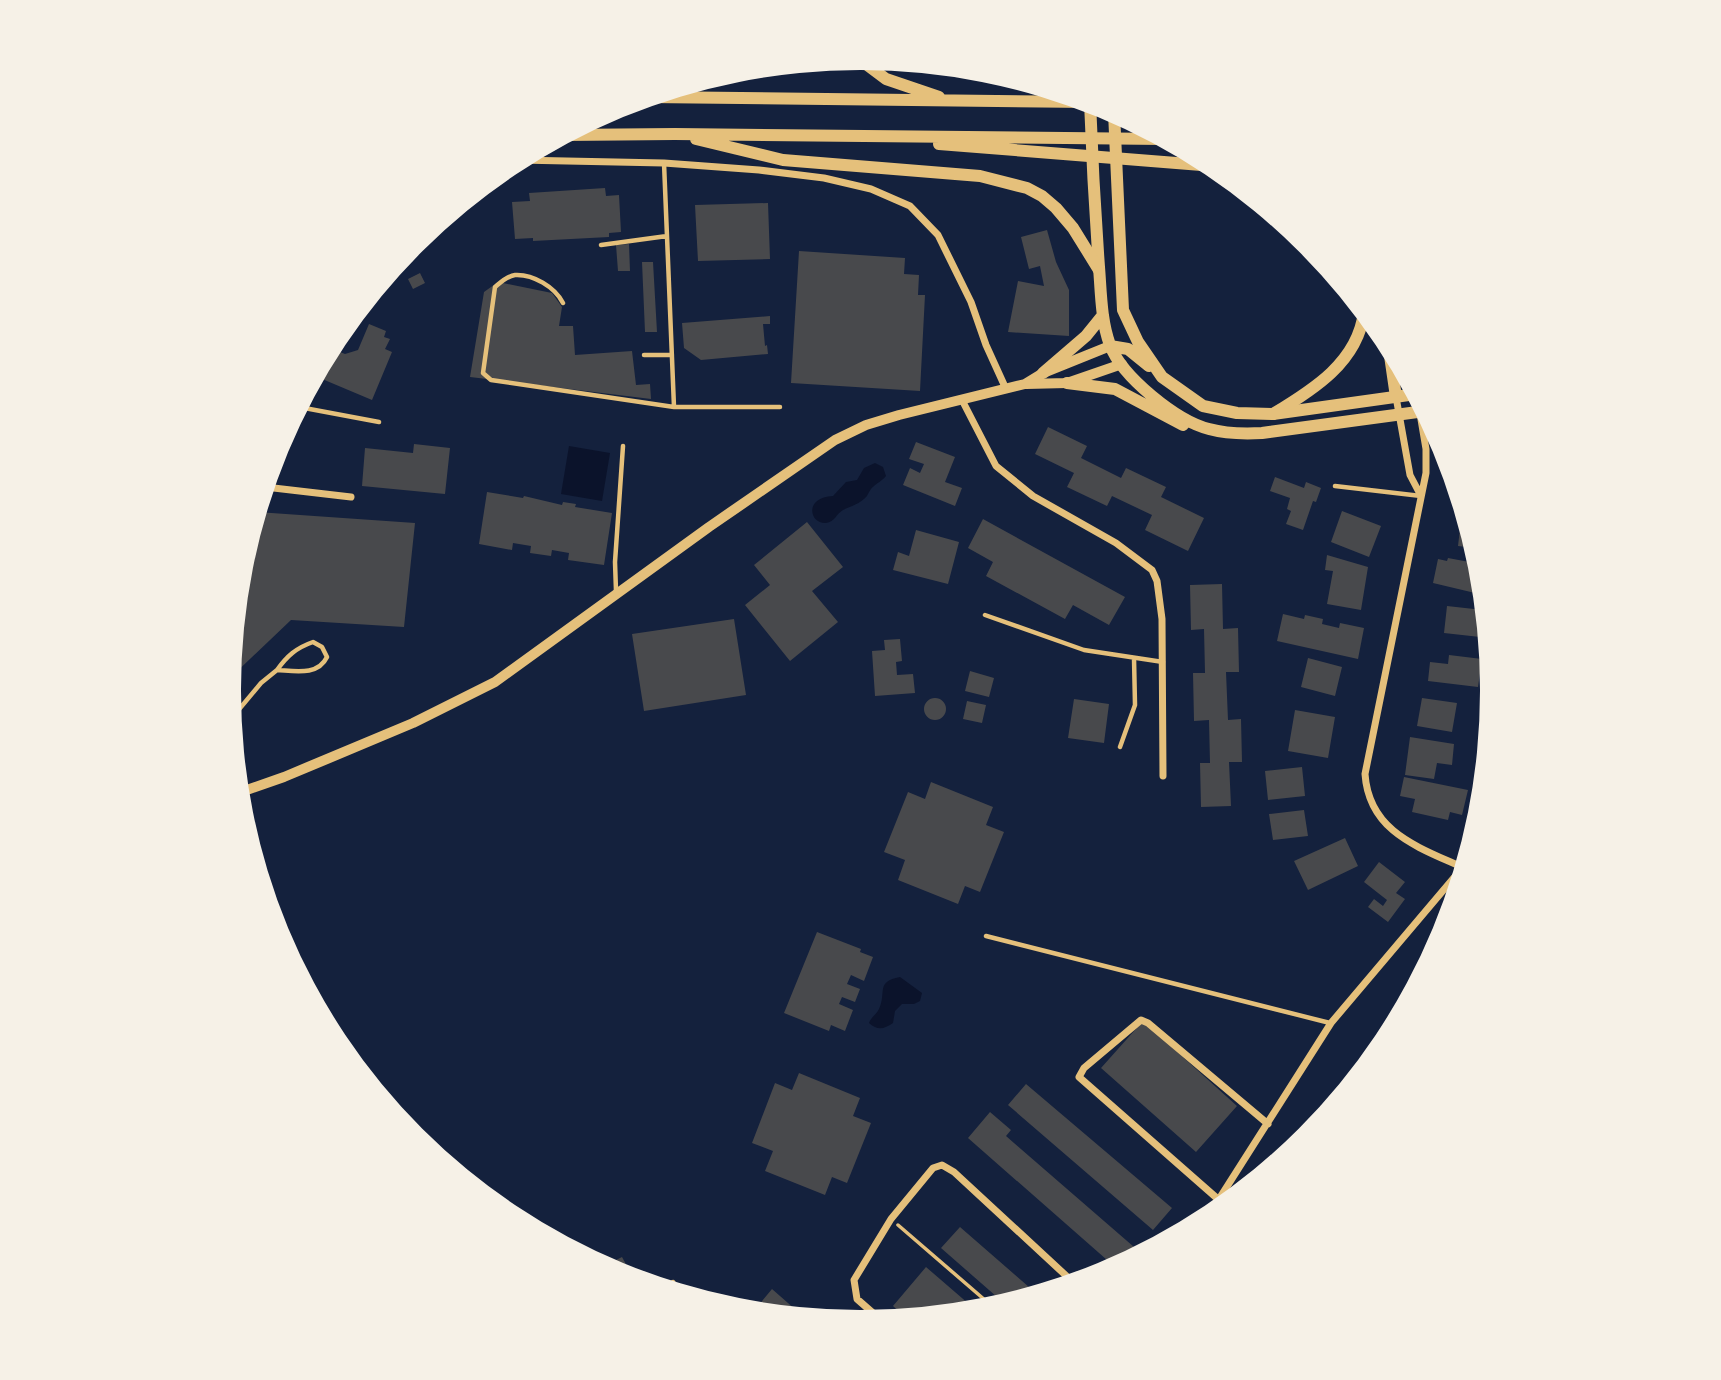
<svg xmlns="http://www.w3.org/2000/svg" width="1721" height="1380" viewBox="0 0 1721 1380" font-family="'Golos Text',sans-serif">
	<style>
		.water { fill: #0b132b }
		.building { fill: #48494c }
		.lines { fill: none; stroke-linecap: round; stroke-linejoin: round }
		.path { stroke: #e5c07b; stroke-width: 3.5 }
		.service { stroke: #e5c07b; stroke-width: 4.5 }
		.minor { stroke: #e5c07b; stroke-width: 7 }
		.tertiary { stroke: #e5c07b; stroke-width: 10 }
		.secondary { stroke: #e5c07b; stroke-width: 12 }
		.primary { stroke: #e5c07b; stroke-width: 12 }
	</style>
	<rect width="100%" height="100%" fill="#14213d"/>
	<path class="water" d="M569,446L610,453L602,501L561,494Z
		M875,463L883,467L886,476C882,481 877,483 873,487C871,488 868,494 867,496C860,504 851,506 843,510C836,514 835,522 826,523C809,524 804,497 833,496L846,482L857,480L864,468Z
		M900,977L922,993L920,1001L914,1004H902L895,1011L893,1023C884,1029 878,1031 869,1023C871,1017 876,1015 879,1009C887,992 875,982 900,977Z"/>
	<path class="building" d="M605,188L606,196L619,195L621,232L609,233V237L533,241V238L515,239L512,202L530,201L529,193Z
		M768,203L770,259L698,261L695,205Z
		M1047,230L1056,262L1069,290V336L1008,332L1018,281L1044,286L1040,266L1029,269L1021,237Z
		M629,244L630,271H618L616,245Z
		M799,251L905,258L904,274L919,275L918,295H925L920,391L791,383Z
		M642,262H653L657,332H645Z
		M420,273L425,283L413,289L408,279Z
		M498,282L552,293L562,307L559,326H573L575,355L632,351L636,385L650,384L651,399L470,377L484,292Z
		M770,316V324H763L765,346L767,345L768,354L701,360L684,348L682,323Z
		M369,324L386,331L384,337L390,339L385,349L392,352L372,400L315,376L330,348L345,354L358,350Z
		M1048,427L1087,446L1081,458L1121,478L1126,468L1166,487L1161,497L1204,518L1188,551L1145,530L1152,515L1112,496L1107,506L1067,487L1074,473L1035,454Z
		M916,442L955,457L945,482L962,488L955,506L903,485L910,468L920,473L924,464L909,459Z
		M414,444L450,448L445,494L362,486L365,448L413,453Z
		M1275,477L1304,488L1306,482L1321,488L1316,502L1313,501L1303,530L1286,524L1291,511L1287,509L1290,498L1270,491Z
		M487,492L523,498L524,496L562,505L563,502L576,504L575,507L612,513L604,565L568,560L569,553L552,550L551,556L530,553L531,546L513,543L512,550L479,544Z
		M1342,511L1381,526L1369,557L1331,542Z
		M257,512L415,523L404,627L291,620L229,679L240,566Z
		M983,519L1125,597L1109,625L1073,605L1065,619L986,576L993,562L968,548Z
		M807,522L843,567L812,591L838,622L790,661L745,605L770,585L754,565Z
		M1460,529L1469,530L1475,548L1458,546Z
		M916,530L959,542L948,584L893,570L898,552L909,556Z
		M1327,555L1368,567L1361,610L1327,604L1333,571L1325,570Z
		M1448,558L1480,564L1475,593L1433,583L1438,559L1447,561Z
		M1222,584L1223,629L1238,628L1239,672H1226L1228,720L1241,719L1242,762H1229L1231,806L1201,807L1200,763H1210L1209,720L1194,721L1193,673H1205L1204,629L1191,630L1190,585Z
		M1447,606L1483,610L1480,637L1444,633Z
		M1283,614L1304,619L1305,615L1323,619L1322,624L1339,628L1340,623L1364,628L1358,659L1277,641Z
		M734,619L746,695L644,711L632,634Z
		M900,639L902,661L896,662L897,675L913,674L915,693L875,696L872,651L885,650L884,640Z
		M1449,655L1482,659L1478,687L1428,681L1430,662L1448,664Z
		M1308,658L1342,667L1335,696L1301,687Z
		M970,671L994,678L989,697L965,691Z
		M924 709a11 11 0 1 1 22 0a11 11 0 1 1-22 0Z
		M1422,698L1457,703L1452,732L1417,726Z
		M1074,699L1109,704L1104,743L1068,738Z
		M967,701L986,705L982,723L963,719Z
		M1295,710L1335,717L1328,758L1288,751Z
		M1410,737L1454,744L1452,765L1437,763L1434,779L1405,775Z
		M1302,767L1305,796L1268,800L1265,771Z
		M1404,777L1468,790L1462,815L1450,812L1448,820L1412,812L1415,799L1400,796Z
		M931,782L993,807L986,825L1004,832L980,892L965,886L958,904L898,880L905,860L884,852L908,792L925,799Z
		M1304,810L1308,836L1273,840L1269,814Z
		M1345,838L1358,866L1308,890L1294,861Z
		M1379,862L1405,882L1396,893L1405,899L1388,922L1368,907L1374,899L1383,906L1387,900L1364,882Z
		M817,932L861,949L860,952L873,957L864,981L851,975L847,984L860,989L855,1002L842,997L839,1004L853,1010L845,1031L831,1025L829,1031L784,1013Z
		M1143,1021L1237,1106L1196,1152L1101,1068Z
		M799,1073L860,1098L853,1116L871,1123L847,1183L832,1177L825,1195L765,1171L773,1151L752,1143L775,1083L792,1090Z
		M1026,1084L1172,1208L1153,1230L1008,1105Z
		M1321,1105L1329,1110L1299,1144Z
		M990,1112L1011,1130L1006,1136L1134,1247L1117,1266L1115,1267L968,1138Z
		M960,1227L1037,1294L1005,1304L941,1248Z
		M622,1257L634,1279L604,1266Z
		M926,1267L977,1311L906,1318L893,1306Z
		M772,1289L804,1317L753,1312Z"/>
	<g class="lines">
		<path class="path" d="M898,1225L993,1307"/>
		<path class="service" d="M664,163L674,407
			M601,245L667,236
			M563,303C555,287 533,274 515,275C507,276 501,282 495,287L483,373L491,380L674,407H780
			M644,355H672
			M299,407L379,422
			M1335,486L1421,496
			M616,591L615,562L623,446
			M985,615L1084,650L1163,662
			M313,642L322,647L327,657C318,676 295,671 277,670C287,656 296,648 313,642Z
			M231,719L261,683L277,670
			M1120,747L1135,705L1134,658
			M236,769L246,790
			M986,936L1330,1023
			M673,1282L679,1292"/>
		<path class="minor" d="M518,160L664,163L759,170L824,178L871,189L910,206L938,235L971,302L986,345L1006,389
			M1417,396L1426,449V473L1365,774C1369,832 1418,847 1464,868
			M1396,397L1410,475L1421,496
			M962,400L996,466L1033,496L1116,543L1152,570L1157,581L1162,619L1163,776
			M265,487L351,497
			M1219,1200L1079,1077L1084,1068L1141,1020L1148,1023L1268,1124
			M1207,1218L1331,1023L1463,867
			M881,1320L857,1299L854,1280L891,1219L933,1168L942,1165L954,1172L1074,1283"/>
		<path class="tertiary" d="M1026,384L1067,383L1122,364
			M238,793L284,777L413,723L495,682L709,527L835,440L866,425L899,415L1025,384L1043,373L1110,346"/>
		<path class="secondary" d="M1090,102C1092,157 1095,212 1099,267C1101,292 1101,321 1110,345C1122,377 1177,421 1209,429C1227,434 1244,434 1262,433L1425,411
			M1114,112L1123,310L1138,342L1162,377L1203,406L1237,413L1273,414L1416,394
			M1110,346L1128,349L1149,366
			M1043,373L1086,336L1103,315
			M1067,383L1115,389L1183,425"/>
		<path class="primary" d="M858,58L886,79L939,97
			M648,97L1091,102
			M563,135L675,134L1164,139
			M696,139L783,160L980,176L1027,188L1042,196L1056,208L1073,228L1099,270
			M939,144L1214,166
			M1388,342L1396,397
			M1273,414C1313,390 1358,362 1364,312"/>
	</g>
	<path d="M0 0H1721V1380H0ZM860 70H861A619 619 0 0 1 1480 689V691A619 619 0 0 1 861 1310H860A619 619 0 0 1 241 691V689A619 619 0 0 1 860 70Z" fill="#f6f1e7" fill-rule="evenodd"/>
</svg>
